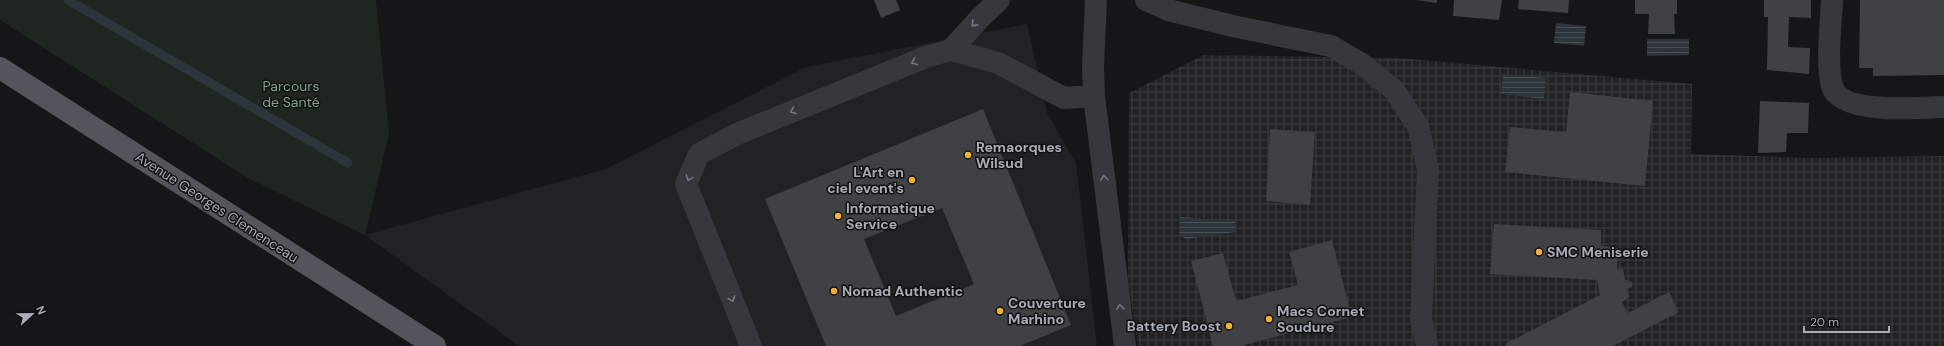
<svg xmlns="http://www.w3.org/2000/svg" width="1944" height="346" viewBox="0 0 1944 346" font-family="'DM Sans',sans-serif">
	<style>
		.built { fill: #222225 }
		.industrial { fill: url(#industrial-grid) }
		.green { fill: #1e261f }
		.water { fill: url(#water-rules) }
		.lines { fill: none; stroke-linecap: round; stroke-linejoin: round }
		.stream { stroke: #2c353c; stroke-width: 9 }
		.building { fill: #404145; fill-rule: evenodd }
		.minor { stroke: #37383d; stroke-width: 22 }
		.major { stroke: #53555c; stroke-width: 22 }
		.oneway { stroke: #757881 }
		.poi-dot { fill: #f2b134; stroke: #111113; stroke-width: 1.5 }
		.labels { text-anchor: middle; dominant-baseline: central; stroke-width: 3; stroke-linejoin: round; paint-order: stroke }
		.park-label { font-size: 14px; fill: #7fa381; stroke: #111113 }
		.poi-label { font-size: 14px; font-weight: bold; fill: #a8adb8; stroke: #111113; text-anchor: start }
		.street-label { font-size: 14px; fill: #a8adb8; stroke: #111113 }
	</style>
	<defs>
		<pattern id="industrial-grid" width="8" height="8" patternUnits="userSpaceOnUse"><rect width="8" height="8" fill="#222225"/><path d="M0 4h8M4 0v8" fill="none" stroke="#3f3f43"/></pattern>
		<pattern id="water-rules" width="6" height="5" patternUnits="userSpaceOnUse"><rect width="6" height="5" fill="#2c353c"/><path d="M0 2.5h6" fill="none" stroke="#485056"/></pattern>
	</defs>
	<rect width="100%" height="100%" fill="#161618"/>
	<path class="built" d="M1027,24L1047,113L1076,163L1097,346H519L365,235L606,169L806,67Z"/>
	<path class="industrial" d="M1204,55L1398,58L1692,84L1691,154L1809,158L1944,156V346H1138L1128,281L1129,93Z"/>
	<path class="green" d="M0,0H376L389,134L365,235L248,178L0,20Z"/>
	<path class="water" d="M1556,23L1586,26L1584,46L1554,43Z
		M1647,39H1689V55L1647,56Z
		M1503,74L1546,78L1544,99L1501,94Z
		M1180,217L1235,221V232L1186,239L1179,234Z"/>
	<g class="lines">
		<path class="stream" d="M68,0L348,163"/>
	</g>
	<path class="building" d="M874,0H896L900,10L881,18Z
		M1416,0H1437V3Z
		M1454,0H1502L1499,20L1453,16Z
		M1519,0H1569L1568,13L1518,9Z
		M1635,0H1677V14H1674L1675,34H1648L1649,14H1635Z
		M1764,0H1811V18L1789,17L1788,47L1810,48L1809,74L1767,70L1768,17H1764Z
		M1860,0H1944V75L1873,76V68H1859Z
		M1570,92L1653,101L1645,186L1505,172L1510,127L1566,132Z
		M1760,101L1809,103L1808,133H1787L1786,152L1758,153Z
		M983,109L1071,325L1020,346H826L765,199ZM942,208L974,284L896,316L864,239Z
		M1270,129L1315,132L1310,205L1266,201Z
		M1494,224L1601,230V246L1618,248L1617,269H1623L1625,280L1632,282V287L1627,289L1629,297L1622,302L1628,313L1669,292L1679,312L1613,346H1506L1505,344L1600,295L1597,280L1490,274Z
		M1332,240L1352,317L1240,346H1213L1191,261L1223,253L1236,301L1298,285L1289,252Z"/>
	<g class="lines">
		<path class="minor" d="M1096,0L1093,67L1094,96L1125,346
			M1146,0L1168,10L1237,27L1331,46L1362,64L1394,90L1418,126L1428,169L1421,318L1427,346
			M1832,0C1831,24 1826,63 1832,86C1840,115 1921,108 1944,107
			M951,50L981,17L999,0
			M751,346L686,184L699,154L737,134L926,57L951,50L998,63L1064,98L1094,96"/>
		<path class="major" d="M0,68L435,346"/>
	</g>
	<defs><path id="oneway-chevron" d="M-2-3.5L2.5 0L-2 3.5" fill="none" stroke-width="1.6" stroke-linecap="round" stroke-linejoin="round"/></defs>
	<g class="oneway">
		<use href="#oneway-chevron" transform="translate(974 24) rotate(132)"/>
		<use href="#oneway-chevron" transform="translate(914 62) rotate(158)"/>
		<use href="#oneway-chevron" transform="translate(793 111) rotate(158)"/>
		<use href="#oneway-chevron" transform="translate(689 178) rotate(111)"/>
		<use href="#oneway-chevron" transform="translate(1104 178) rotate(-97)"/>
		<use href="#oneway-chevron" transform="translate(732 299) rotate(68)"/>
		<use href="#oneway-chevron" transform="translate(1120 307) rotate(-97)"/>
	</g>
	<g class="poi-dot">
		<circle cx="968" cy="155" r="4"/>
		<circle cx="912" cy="180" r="4"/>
		<circle cx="838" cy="216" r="4"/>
		<circle cx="1539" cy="252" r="4"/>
		<circle cx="834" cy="291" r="4"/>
		<circle cx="1000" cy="311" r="4"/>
		<circle cx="1269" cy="319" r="4"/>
		<circle cx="1229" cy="326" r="4"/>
	</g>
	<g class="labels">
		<g class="park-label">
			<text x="291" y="86">Parcours<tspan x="291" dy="16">de Santé</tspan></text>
		</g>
		<g class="poi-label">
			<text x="976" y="147">Remaorques<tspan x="976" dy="16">Wilsud</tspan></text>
			<text x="904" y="172" text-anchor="end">L'Art en<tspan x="904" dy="16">ciel event's</tspan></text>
			<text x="846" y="208">Informatique<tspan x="846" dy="16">Service</tspan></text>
			<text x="1547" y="252">SMC Meniserie</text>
			<text x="842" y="291">Nomad Authentic</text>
			<text x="1008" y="303">Couverture<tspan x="1008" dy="16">Marhino</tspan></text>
			<text x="1277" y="311">Macs Cornet<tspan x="1277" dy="16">Soudure</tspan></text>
			<text x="1221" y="326" text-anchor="end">Battery Boost</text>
		</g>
		<g class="street-label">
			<text transform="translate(217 207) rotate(33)">Avenue Georges Clemenceau</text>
		</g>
	</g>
	<g transform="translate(32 314) rotate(68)" stroke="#111113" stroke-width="3" paint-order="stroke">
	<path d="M0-3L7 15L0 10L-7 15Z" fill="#a8adb8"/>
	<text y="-6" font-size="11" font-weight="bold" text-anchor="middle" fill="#a8adb8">N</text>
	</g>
	<path d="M1804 326v6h85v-6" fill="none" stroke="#a8adb8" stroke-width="2"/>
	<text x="1810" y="326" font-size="12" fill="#a8adb8" stroke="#111113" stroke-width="3" paint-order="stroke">20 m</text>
</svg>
